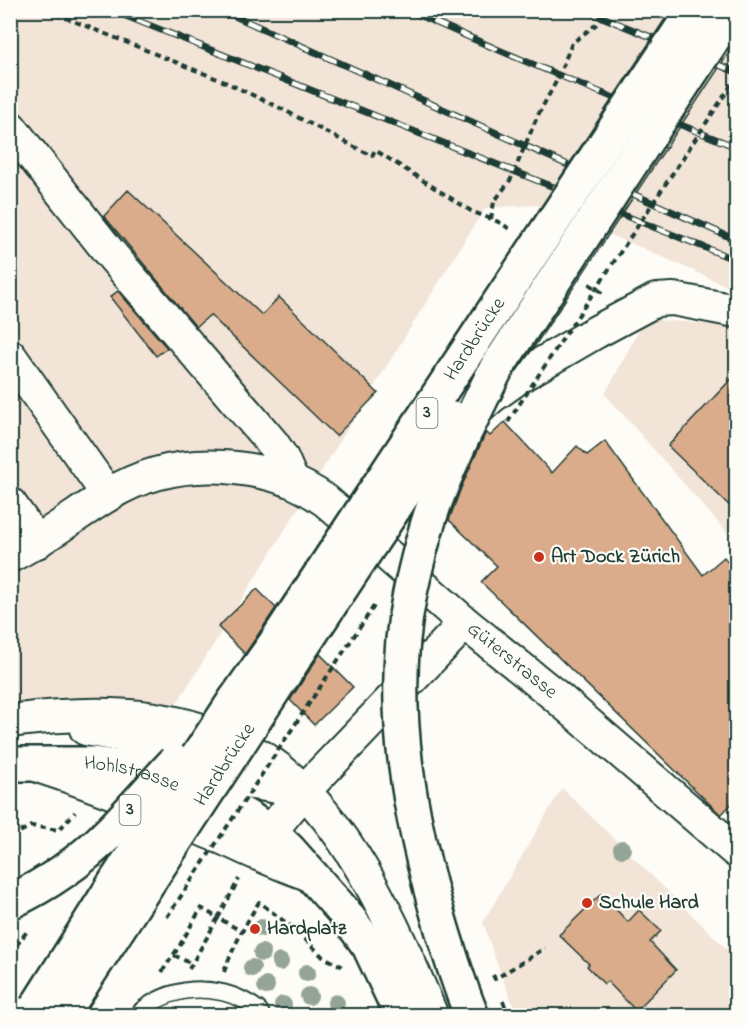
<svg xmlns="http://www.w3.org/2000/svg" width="747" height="1026" viewBox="0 0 747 1026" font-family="'Indie Flower',sans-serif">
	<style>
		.built { fill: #f2e4d7 }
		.building { fill: #daac8b; stroke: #1f3d34; stroke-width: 1.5 }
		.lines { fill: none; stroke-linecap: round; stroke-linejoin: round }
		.minor-casing { stroke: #1f3d34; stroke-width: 36 }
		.major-casing { stroke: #1f3d34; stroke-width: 38 }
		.path { stroke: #1f3d34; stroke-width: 4; stroke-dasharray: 6 4.5; stroke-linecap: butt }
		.minor { stroke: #fdfcf7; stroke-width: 32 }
		.major { stroke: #fdfcf7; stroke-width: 33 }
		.tram { stroke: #1f3d34; stroke-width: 1.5 }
		.rail-casing { stroke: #1f3d34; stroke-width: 7 }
		.rail { stroke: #fdfcf7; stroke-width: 4.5; stroke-dasharray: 14; stroke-linecap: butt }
		.major-bridge-casing { stroke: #1f3d34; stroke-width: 38; stroke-linecap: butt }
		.path-bridge { stroke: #1f3d34; stroke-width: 4; stroke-dasharray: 6 4.5; stroke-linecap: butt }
		.major-bridge { stroke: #fdfcf7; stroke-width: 33 }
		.tree { fill: #94a597 }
		.poi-dot { fill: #c8321e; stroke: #fdfcf7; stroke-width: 2 }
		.labels { text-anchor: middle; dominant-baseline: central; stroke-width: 4.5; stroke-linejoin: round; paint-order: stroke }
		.shield { fill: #fdfcf7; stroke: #62766e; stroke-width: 1.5 }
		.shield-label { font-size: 18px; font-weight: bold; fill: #1f3d34 }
		.street-label { font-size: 20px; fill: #1f3d34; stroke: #fdfcf7 }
		.poi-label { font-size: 20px; font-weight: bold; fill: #1f3d34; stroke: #fdfcf7; text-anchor: start }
	</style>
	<rect width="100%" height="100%" fill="#fdfcf7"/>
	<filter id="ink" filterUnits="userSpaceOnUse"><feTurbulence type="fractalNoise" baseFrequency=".0167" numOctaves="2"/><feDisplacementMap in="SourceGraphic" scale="12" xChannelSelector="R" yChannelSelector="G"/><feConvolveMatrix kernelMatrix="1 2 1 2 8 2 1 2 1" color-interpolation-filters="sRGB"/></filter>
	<g filter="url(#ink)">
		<path class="built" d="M11,11H736V290L640,247L536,205L485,208L174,708L57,701L11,704Z
			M645,319L722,325L736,331V543L605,394Z
			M562,788L736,958V1015H517L496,961L483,922Z"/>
		<path class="building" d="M128,190L262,315L279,297L378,393L336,436L210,315L196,327L104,216Z
			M118,291L167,348L156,356L110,297Z
			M736,374V512L668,446Z
			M505,422L552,473L577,446L587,455L605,441L703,575L724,557L736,574V799L721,815L481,582L497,566L449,520L461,488L486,432L490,436Z
			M257,589L276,608L245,654L218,627Z
			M320,654L353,687L314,725L290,700Z
			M601,894L628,922L639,910L661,931L650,942L676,970L636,1011L607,981L604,984L587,966L589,964L559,935Z"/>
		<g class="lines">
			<defs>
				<g id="minor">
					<path d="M10,127L109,252L273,444L282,458L292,481"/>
					<path d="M10,356L108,495"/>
					<path d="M472,414L491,397L522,375L596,332L656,300L673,299L736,311"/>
					<path d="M10,504L37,542"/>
					<path id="s1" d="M10,556C45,539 75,515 108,495C147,471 191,463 236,468C271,472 297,480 326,501L465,623L557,697L736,851"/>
					<path d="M10,721C88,711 166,709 238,745C246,749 254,752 262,757C345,809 395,928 432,1016"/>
					<path d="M86,729L118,735L138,741L246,782L303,791"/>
					<path d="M41,767C100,786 156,810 213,834C246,848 277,864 311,875"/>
					<path d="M270,832L304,791L465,623"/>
					<path d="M148,1016C180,992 222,993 253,1016"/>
				</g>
				<g id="major">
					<path id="s2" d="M10,764H93L122,768L152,776L184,789L231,808L250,819L270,832L289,850L344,912L369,946L402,1016"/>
				</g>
			</defs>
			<use href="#minor" class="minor-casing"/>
			<use href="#major" class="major-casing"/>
			<path class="path" d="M46,10L225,82L280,108L372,156L375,150L471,211L501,223L511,230
				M491,219L494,202L511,179L537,117L557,80L572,43L598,23L603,10
				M589,284L603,293
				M10,833H18L31,826L59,830L75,812
				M10,954L28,930
				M174,955L192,964
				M189,969L218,918L241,931
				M162,972L180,945L201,908L218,918L239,879
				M224,972C233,947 245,925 259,902L298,932L323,957L340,965L342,967
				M493,975L495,979L545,948
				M503,1001L509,1016"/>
			<use href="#minor" class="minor"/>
			<use href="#major" class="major"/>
			<path class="tram" d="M27,1016L42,982L178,775L197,743L244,657L671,10
				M82,1016L114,963L393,542L422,500L532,350L736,42
				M148,1016C180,992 222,993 253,1016"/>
			<defs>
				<path id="rail" d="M111,10L736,260
					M221,10L736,240
					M408,10C516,59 626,103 736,147
					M585,10L736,72
					M663,10L736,40"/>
			</defs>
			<use href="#rail" class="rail-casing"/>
			<use href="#rail" class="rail"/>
			<defs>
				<g id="major-bridge">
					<path d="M10,902C46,885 81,861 109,833C132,810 153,785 175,762"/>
					<path id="s3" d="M36,1008L118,878L235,700L274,645L495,309L694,10"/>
					<path id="s4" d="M61,1016L296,656L408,487L455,419"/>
					<path d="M472,1016C460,988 451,958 442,929C410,822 387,704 410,593C417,561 425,528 437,497C454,453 475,411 496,369L732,10"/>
				</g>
			</defs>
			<use href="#major-bridge" class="major-bridge-casing"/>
			<path class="path-bridge" d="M508,422L526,394L736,78
				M167,917L374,606"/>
			<use href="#major-bridge" class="major-bridge"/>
		</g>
		<g class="tree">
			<circle cx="622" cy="849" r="9"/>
			<circle cx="262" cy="928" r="9"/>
			<circle cx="262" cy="953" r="9"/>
			<circle cx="280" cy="962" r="9"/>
			<circle cx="252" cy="968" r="9"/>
			<circle cx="307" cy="973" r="9"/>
			<circle cx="266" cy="986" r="9"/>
			<circle cx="309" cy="996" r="9"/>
			<circle cx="336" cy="1003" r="9"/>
			<circle cx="283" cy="1005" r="9"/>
		</g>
	</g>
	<g class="poi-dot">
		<circle cx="539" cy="557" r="6"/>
		<circle cx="587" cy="903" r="6"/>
		<circle cx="255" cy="929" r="6"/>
	</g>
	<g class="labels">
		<g class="shield">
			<rect x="416.5" y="398" width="21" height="30" rx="4.5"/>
			<rect x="119.5" y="795" width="21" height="30" rx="4.5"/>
		</g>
		<g class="shield-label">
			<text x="427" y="413">3</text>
			<text x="130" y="810">3</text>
		</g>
		<g class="street-label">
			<text stroke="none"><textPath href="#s3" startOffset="800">Hardbrücke</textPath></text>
			<text stroke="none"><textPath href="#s1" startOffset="591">Güterstrasse</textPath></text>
			<text stroke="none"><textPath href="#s4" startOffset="300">Hardbrücke</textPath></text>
			<text stroke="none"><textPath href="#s2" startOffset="123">Hohlstrasse</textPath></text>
		</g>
		<g class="poi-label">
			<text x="551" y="557">Art Dock Zürich</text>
			<text x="599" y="903">Schule Hard</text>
			<text x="267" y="929">Hardplatz</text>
		</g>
	</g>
	<rect width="747" height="1026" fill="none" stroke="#fdfcf7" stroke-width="36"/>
	<rect x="18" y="18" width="711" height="990" fill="none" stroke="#1f3d34" stroke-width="2" filter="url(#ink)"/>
</svg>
